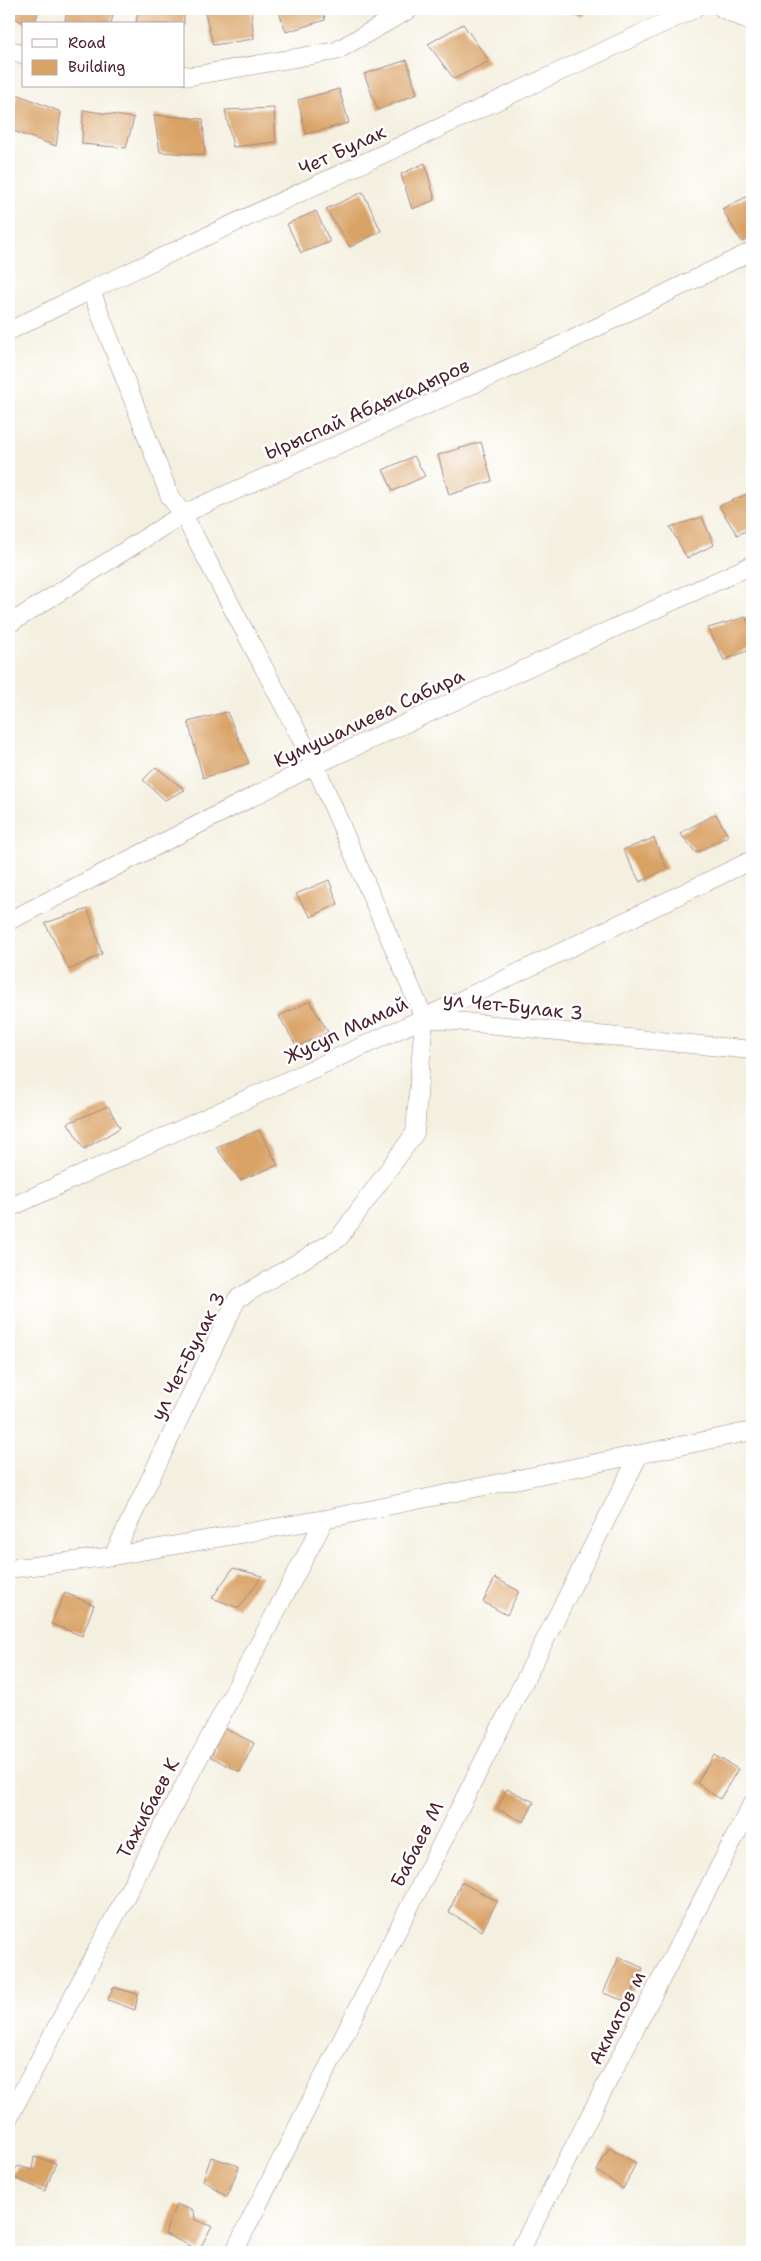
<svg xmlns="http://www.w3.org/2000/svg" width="761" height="2261" viewBox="0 0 761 2261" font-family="'Shantell Sans',sans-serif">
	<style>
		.building { fill: #d9a265 }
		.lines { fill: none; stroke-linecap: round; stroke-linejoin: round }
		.street-casing { stroke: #9f8886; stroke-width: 19 }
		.street { stroke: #fff; stroke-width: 18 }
		.labels { text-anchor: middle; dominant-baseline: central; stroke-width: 5; stroke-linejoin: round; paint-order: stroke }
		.street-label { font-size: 19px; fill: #4a1f2b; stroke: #fff }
	</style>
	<rect width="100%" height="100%" fill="#fff"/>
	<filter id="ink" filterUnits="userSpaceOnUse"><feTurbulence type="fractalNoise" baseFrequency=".02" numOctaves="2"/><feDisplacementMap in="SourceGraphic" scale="10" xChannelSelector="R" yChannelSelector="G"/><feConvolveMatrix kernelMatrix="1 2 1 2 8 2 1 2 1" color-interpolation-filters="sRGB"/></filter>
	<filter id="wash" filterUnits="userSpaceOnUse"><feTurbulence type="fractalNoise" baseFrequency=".0096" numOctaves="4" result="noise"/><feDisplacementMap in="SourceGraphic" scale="20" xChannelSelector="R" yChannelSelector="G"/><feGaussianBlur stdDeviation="1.12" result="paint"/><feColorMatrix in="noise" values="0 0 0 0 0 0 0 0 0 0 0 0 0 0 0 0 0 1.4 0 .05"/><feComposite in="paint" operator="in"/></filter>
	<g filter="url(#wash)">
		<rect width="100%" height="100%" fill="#f4f0e0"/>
		<g id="blocks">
			<path class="building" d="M9,9H39L35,24H26L9,15Z
				M68,9H114L111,24H64Z
				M138,9H184V24H136Z
				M204,9H251L254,39L213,45Z
				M278,9H323L325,20L286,32Z
				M567,9H587L582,16Z
				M463,24L489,61L454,79L428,44Z
				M407,60L417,94L378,110L364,74Z
				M339,89L349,123L306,134L298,100Z
				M17,94L61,112L56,146L10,130Z
				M274,108L276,142L233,147L225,110Z
				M83,110L134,118L126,148L82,144Z
				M154,115L203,119L205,155L160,152Z
				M425,163L435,200L412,209L401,174Z
				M363,192L381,231L350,247L326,209Z
				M752,194V238L742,242L722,209Z
				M316,211L330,242L301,253L287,224Z
				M481,442L492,481L449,495L438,455Z
				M414,456L425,476L393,491L383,470Z
				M752,492V528L737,535L719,506Z
				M702,517L714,545L687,558L670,527Z
				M746,617L752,635V649L724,660L708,628Z
				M227,712L249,763L203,778L188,722Z
				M156,767L185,790L165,800L143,780Z
				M716,814L728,836L696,853L680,833Z
				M654,838L667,869L640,882L623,850Z
				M329,880L338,904L311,917L296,894Z
				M88,909L102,954L69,970L45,923Z
				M310,1001L328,1032L297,1047L279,1016Z
				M108,1106L120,1128L84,1149L68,1123Z
				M259,1130L278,1165L240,1180L216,1147Z
				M233,1568L262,1576L239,1608L212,1598Z
				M495,1578L519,1591L507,1615L483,1602Z
				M65,1593L94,1605L82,1636L51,1624Z
				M224,1728L254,1743L240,1772L211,1757Z
				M714,1755L738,1769L720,1799L697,1783Z
				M507,1789L534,1802L524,1822L497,1809Z
				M461,1882L497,1901L482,1931L449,1913Z
				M619,1957L643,1968L628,2002L603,1993Z
				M113,1987L138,1994L135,2010L108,2000Z
				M609,2148L636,2163L623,2189L597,2171Z
				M34,2157L56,2163L45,2191L10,2176L18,2166L32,2170Z
				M211,2157L239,2166L227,2197L203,2180Z
				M176,2204L194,2211L195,2220L212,2226L199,2250L165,2234Z"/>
		</g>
	</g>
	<g filter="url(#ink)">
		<use href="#blocks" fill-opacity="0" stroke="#9f8886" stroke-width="1"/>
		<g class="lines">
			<defs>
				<path id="street" d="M723,9L752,22
					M9,49L24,55
					M184,75L191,76L336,51L410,9
					M91,290L170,497L183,514L315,765L424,1018
					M9,331L91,290L694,9
					M9,624L183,514L563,344L752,251
					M9,921L315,765L752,565
					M9,1208L424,1018L752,860
					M113,1556L325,1519L752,1431
					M9,1569L113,1556L237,1299L339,1238L415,1133L424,1018L752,1050
					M9,2117L325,1519
					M234,2252L639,1455
					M519,2252L752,1804"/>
			</defs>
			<use href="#street" class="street-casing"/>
			<use href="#street" class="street"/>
		</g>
	</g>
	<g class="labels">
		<g class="street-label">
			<text transform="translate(342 150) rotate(-25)">Чет Булак</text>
			<text transform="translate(367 409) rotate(-24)">Ырыспай Абдыкадыров</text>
			<text transform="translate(369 718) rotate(-25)">Кумушалиева Сабира</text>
			<text transform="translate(513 1006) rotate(6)">ул Чет-Булак 3</text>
			<text transform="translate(346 1030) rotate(-25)">Жусуп Мамай</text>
			<text transform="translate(188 1356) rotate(-63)">ул Чет-Булак 3</text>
			<text transform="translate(148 1808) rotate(-62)">Тажибаев К</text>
			<text transform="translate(417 1844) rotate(-63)">Бабаев М</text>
			<text transform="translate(617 2018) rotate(-63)">Акматов м</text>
		</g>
	</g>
	<rect width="761" height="2261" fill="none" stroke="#fff" stroke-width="30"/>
	<rect x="22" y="22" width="162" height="65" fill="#ffffff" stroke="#b7a5aa"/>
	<rect x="32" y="39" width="25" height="8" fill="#ffffff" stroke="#b7a5aa"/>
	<text x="68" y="48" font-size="15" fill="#4a1f2b">Road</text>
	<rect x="32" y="60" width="25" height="15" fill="#d9a265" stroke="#b7a5aa"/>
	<text x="68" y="72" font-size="15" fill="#4a1f2b">Building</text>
</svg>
